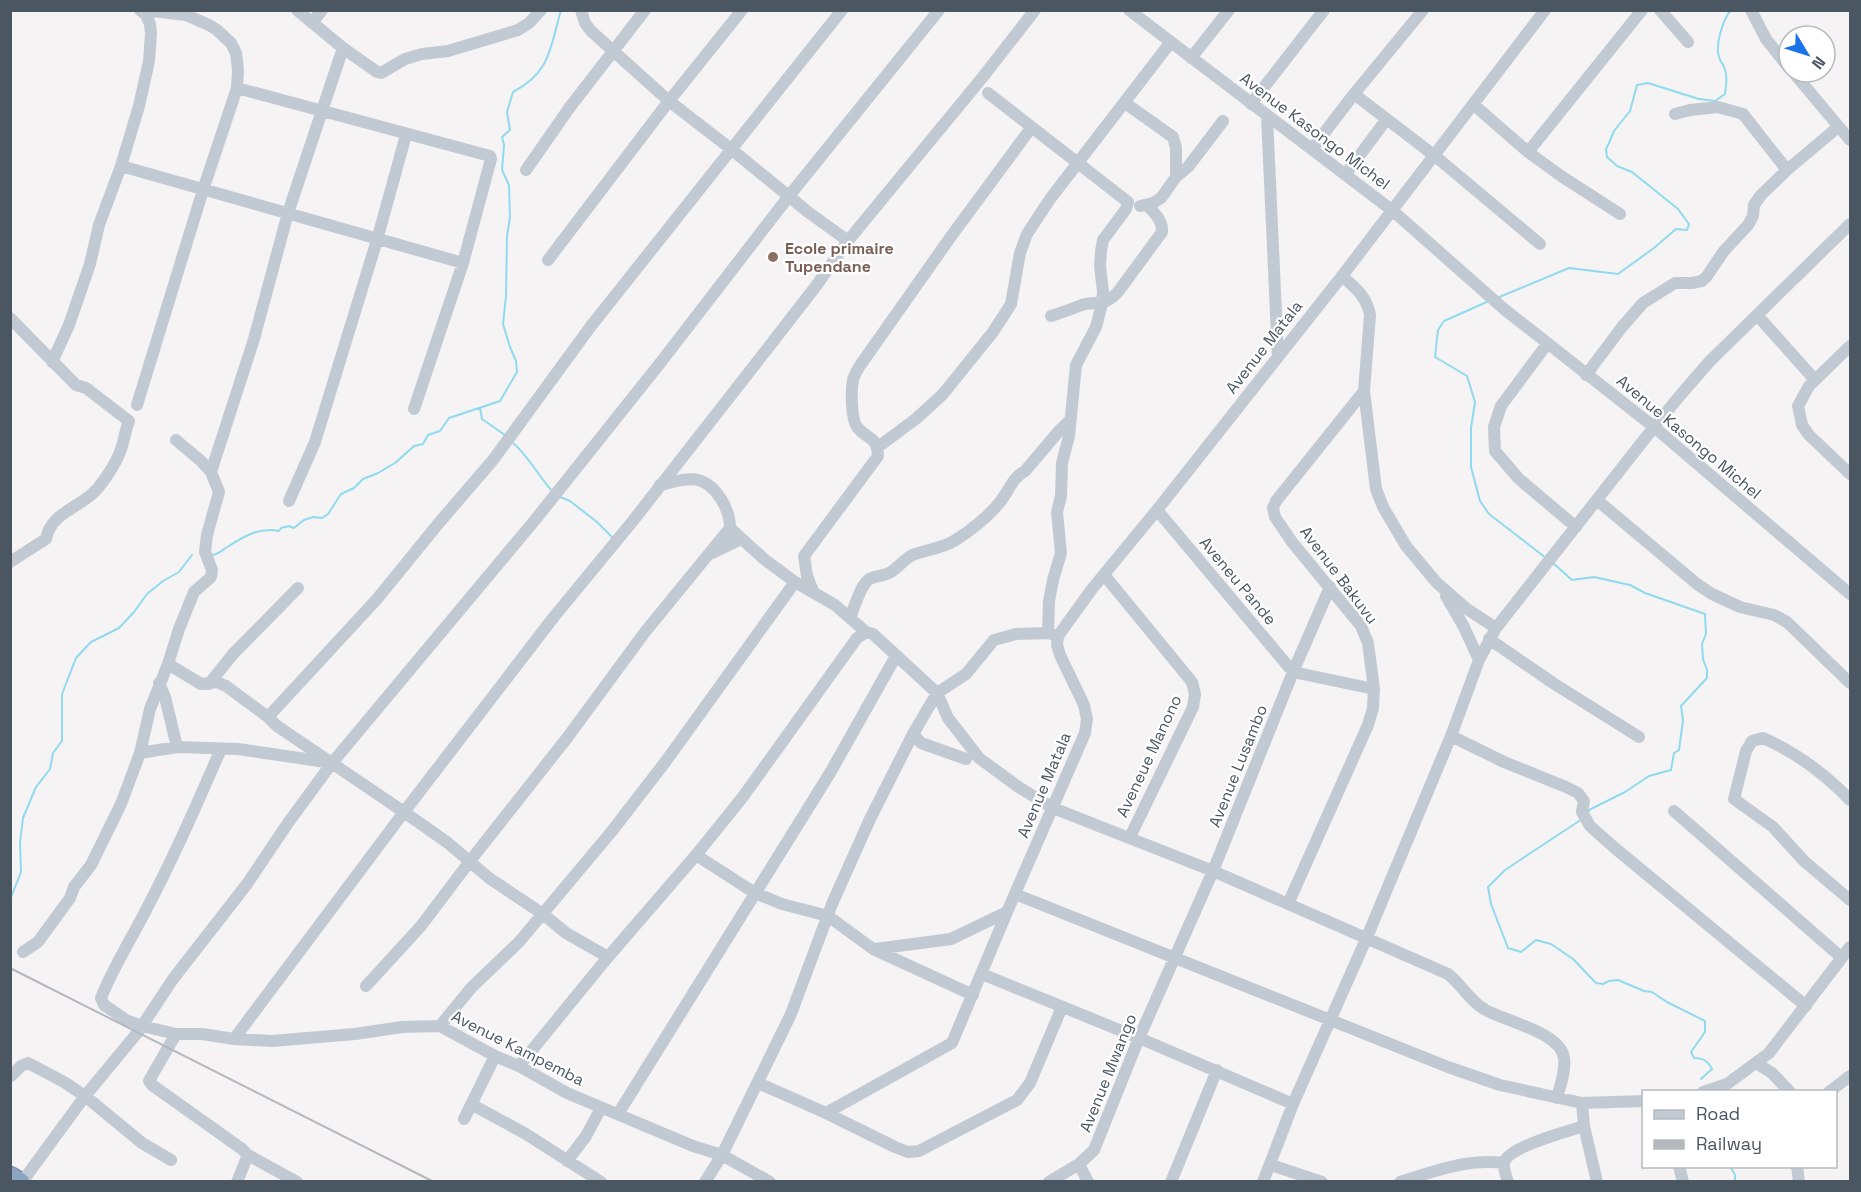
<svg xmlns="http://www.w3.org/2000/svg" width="1861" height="1192" viewBox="0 0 1861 1192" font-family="'Space Grotesk',sans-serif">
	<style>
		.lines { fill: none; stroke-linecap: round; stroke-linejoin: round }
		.stream { stroke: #90daee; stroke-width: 2 }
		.highway-casing { stroke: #7690ad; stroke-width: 21 }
		.minor { stroke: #c1cad2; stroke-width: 12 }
		.highway { stroke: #8ba5c1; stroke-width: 18 }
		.rail { stroke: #b5b8bd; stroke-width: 2 }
		.education-dot { fill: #8d6e63; stroke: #fff; stroke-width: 2 }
		.labels { text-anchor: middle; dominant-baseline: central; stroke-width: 4.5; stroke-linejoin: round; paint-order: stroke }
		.street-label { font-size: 16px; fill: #4a5661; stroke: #fff }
		.education-label { font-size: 16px; font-weight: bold; fill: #785e54; stroke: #fff; text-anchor: start }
	</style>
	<rect width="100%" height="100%" fill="#f5f3f3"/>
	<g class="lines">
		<path class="stream" d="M1497,298L1569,268L1618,274L1654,248L1676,229L1687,230L1689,224L1678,209L1632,172L1617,166L1607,157L1606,149L1609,143L1614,131L1630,111L1637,85L1648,83L1699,99L1715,101L1725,94C1726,86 1728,78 1725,70C1724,65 1720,61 1719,57C1715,45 1723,19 1731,10
			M1489,301L1444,321L1438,330L1435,357L1467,376L1475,402L1471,428V467L1480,501L1489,514L1546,558
			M480,408L482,419L505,435
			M511,441C529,456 538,476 553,492
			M560,497L570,501L597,522L614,539
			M212,555C219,554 222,550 229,546C244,536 260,527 279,531L281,528L289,526L294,528L304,520L313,517L322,518L328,514L341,494L354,488L363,479L378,473L395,463L414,446L423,444L428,435L440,431L449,418L500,401L517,372L516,361L510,347L503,324L506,296L507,236L510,217L509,185L502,170L504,145L502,137L510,130L507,112L513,92C551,72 550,48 561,10
			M1553,563L1572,580L1594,577L1630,585L1645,593L1705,614L1706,634L1702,644L1703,659L1707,670V678L1681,706L1683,720L1679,750L1674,753L1671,770L1649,776L1625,792L1589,810L1588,813
			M1582,819L1505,870L1488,887L1491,904L1508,948L1521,952L1536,940L1551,944L1573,959L1596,983L1603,984L1609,981L1618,980L1644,991L1652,992L1667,1002L1705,1021V1032L1691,1052L1694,1058C1703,1058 1708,1061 1712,1069L1701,1079
			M10,900L21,872L20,842L23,818L36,787L50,769L53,753L62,741V694L76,658L91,642L119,628L134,612L147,594L163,581L179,572L192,555
			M1730,1166L1735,1175V1182"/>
		<defs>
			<path id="highway" d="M10,1176L20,1182"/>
		</defs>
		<use href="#highway" class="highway-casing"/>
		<path class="minor" d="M581,10L585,23L591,31L669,101L731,149L808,212L844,238L847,242L816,286L778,335L632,522L553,618L404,812L448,843L489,878L543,914L566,933L608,957
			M1129,10L1393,211L1504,309L1654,427L1850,594
			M1660,10L1688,42
			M1751,10L1766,39L1789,68
			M312,23L322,10
			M343,48L377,72L381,73L405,59L422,54L448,51L518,30L529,23L541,10
			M1191,58L1229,10
			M1793,72L1850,140
			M237,88L490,156L491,159L463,263L414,409
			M988,93L1128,202L1126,209L1103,240L1101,251L1100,266L1103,292L1102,304L1096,327L1076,365L1069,436L1062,463L1061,496L1057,512L1061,553L1053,580L1049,601L1048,633
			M1354,94L1435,156L1540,244
			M1125,103L1173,137L1176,148V177
			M1251,104L1324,10
			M1474,105L1528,152L1561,176L1620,214
			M1675,114L1690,110L1718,107L1743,114L1787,170
			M1267,116L1278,357
			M1312,149L1354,94L1423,10
			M1528,152L1642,10
			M121,166L463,263
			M526,170L570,107L645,10
			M1345,175L1386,120
			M1140,206L1153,203L1161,198L1176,177L1188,167L1223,121
			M847,242L982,78L1035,10
			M548,260L669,101L742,10
			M1342,276C1356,288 1367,297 1370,315L1364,391L1376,489L1383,507L1406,546L1437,583L1467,609L1496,628
			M1757,315L1815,380
			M1051,316C1061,313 1069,310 1079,306C1096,299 1102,309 1118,292L1162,232C1163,220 1154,213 1147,205
			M10,318L76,385L86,388L129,421C125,431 124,442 120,452C115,465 106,478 98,488C82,508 51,511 46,539L10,562
			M1547,344L1501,406L1494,427L1495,451L1519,479L1576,527
			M1850,346L1809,386L1798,406L1802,425L1809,435L1850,474
			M52,362L69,325L90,264L99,225L121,166L139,106L149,61L151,33L150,24L146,15L140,10
			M1586,375L1622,327L1643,303L1675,283H1692L1702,281L1707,276L1724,251L1748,225L1753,216L1754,205L1761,195L1787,170L1838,127
			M137,405L203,190L237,88L238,70L236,53L231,43L217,30L209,25L186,15L152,11
			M176,440L201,461L211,472
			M878,447L917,418L943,394L993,332L1011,304L1020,253L1027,234L1050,199L1170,43
			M1597,500L1697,584L1712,594L1740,607L1774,615L1787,622L1850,683
			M289,501L315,442L377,240L406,135
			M1157,510L1293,672L1374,689
			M730,528L764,559L795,582L835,605L866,632
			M712,553L741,539
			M1105,576L1192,682L1195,694L1193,707L1130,837
			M813,591L807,576L804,556L878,456C877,435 867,440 857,427C851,419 851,390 853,380C854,376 857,371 859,367L952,235L1031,128
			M1446,596L1464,627L1479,660
			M850,618C854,608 860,587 868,580C874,575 882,577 889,573C898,569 905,557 915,554C927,550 942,548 954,541C969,532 989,516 1000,502C1009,491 1012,478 1025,471L1059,431L1071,419
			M1489,639L1553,683L1639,737
			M168,664L201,684L217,682L226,686L268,717L277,726L404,812L234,1039
			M159,683L165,697L177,747
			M209,684L233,654L298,588
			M268,717L377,599L438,524L493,460L591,326L842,10
			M913,734L921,743L966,759
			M1451,736L1504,762L1566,787L1578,793L1584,801L1582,812L1590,826L1616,849L1806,1006
			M221,749C197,804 173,859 145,912C130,941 113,968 101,998L104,1005L126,1020L142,1026L176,1034H202L234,1039L272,1041L355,1034L402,1027L440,1026L495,1056L519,1066L567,1093L693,1146L722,1155L770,1182
			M140,753L177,747L238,749L326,762
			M1850,800C1826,775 1795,752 1763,738L1752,741L1746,751L1734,799L1773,827L1804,861L1850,900
			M1674,811L1842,958
			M696,855L755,893L782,904L828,916L873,949L973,995
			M1015,894L1448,1067L1500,1085L1582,1103L1644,1101
			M1288,904L1368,725L1373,708L1374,689L1368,643L1361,626L1292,542L1275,517L1273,508L1276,501L1364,391
			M875,949L951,939L1007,912
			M23,952L38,942L70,898L74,887L91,865L121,804L140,753L150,709L168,664L179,629L194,592L211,577L212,570L205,552L207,535L219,492L211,472L254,339L288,213L343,48L297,10
			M982,974L1139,1038L1293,1104
			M366,986L421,926L470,861L567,738L645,632L730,528C730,510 717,485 698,480C686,477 671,483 660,485
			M440,1026L471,988L519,942L612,831L666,761L795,582
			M176,1034L150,1079L149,1081L152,1085L242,1149L248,1155L297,1182
			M1756,1063L1772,1073L1790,1092
			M519,1066L608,957L696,855L742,798L857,638L866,632L873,634L937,693L948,718L979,758L1017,786L1053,808L1213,871L1448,974C1462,985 1469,1000 1484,1009C1503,1021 1561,1032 1564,1058C1566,1071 1560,1086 1557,1098
			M11,1076L21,1066L28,1063L64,1082L85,1096L142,1143L171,1160
			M758,1083L826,1113L952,1043L1007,912L1085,733L1087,719L1084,705L1060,655L1057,645L1058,636L1092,589L1157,510L1342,276L1545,10
			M1703,1092L1727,1084L1769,1053L1850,947
			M1829,1092L1850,1076
			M1582,1103L1584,1126L1597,1182
			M471,1104L526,1134L601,1182
			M826,1113L895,1147L908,1152L919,1151L1017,1100L1030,1083L1062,1007
			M618,1114L830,773L896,656
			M464,1119L495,1056
			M567,1161L586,1136L601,1108
			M1079,1164L1088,1182
			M1271,1165L1322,1182
			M1679,1166L1683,1182
			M1797,1166L1799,1182
			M22,1182L85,1096L138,1032L173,979L247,884L288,823L332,763L535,520L661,362L789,196L939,10
			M237,1182L248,1155
			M705,1182L722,1155L791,1014L832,904L870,819L913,734L937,693L966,674L994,640L1016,634L1048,633L1058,636
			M1049,1182L1079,1164L1094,1150L1139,1038L1213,871L1293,672L1330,587
			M1171,1182L1217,1070
			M1263,1182L1293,1104L1367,937L1451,736L1479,660L1496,628L1654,427L1683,392L1710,361L1850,224
			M1400,1182C1434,1171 1469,1158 1504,1163
			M1508,1182C1506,1176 1503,1168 1504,1163C1507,1147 1569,1131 1584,1126"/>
		<use href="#highway" class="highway"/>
		<path class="rail" d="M10,968L434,1182"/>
	</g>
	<circle class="education-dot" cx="773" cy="257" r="6"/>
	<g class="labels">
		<g class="street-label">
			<text transform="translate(1315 131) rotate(37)">Avenue Kasongo Michel</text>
			<text transform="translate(1264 347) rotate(-52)">Avenue Matala</text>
			<text transform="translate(1689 437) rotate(40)">Avenue Kasongo Michel</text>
			<text transform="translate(1339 575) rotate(53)">Avenue Bakuvu</text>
			<text transform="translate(1238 581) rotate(50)">Aveneu Pande</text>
			<text transform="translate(1149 756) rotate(-65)">Aveneue Manono</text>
			<text transform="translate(1238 766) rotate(-68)">Avenue Lusambo</text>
			<text transform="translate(1044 785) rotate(-67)">Avenue Matala</text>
			<text transform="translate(518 1048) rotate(27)">Avenue Kampemba</text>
			<text transform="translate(1108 1073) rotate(-68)">Avenue Mwango</text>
		</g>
		<g class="education-label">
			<text x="785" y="248">Ecole primaire<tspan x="785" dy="18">Tupendane</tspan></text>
		</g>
	</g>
	<rect width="1861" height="1192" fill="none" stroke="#4a5661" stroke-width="24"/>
	<rect x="1642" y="1090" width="195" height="78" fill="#ffffff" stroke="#b7bbc0" stroke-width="1.5"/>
	<rect x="1654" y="1110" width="30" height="9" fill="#c1cad2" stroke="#b7bbc0" stroke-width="1.5"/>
	<text x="1696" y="1120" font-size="18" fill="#4a5661">Road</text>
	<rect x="1654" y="1140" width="30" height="9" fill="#b5b8bd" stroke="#b7bbc0" stroke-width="1.5"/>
	<text x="1696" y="1150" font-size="18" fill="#4a5661">Railway</text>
	<g transform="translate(1807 54) rotate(128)"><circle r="28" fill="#ffffff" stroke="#b7bbc0" stroke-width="1.5"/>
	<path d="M0-4.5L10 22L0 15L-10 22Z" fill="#1a73e8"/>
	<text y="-9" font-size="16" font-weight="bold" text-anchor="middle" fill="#4a5661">N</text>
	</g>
</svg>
